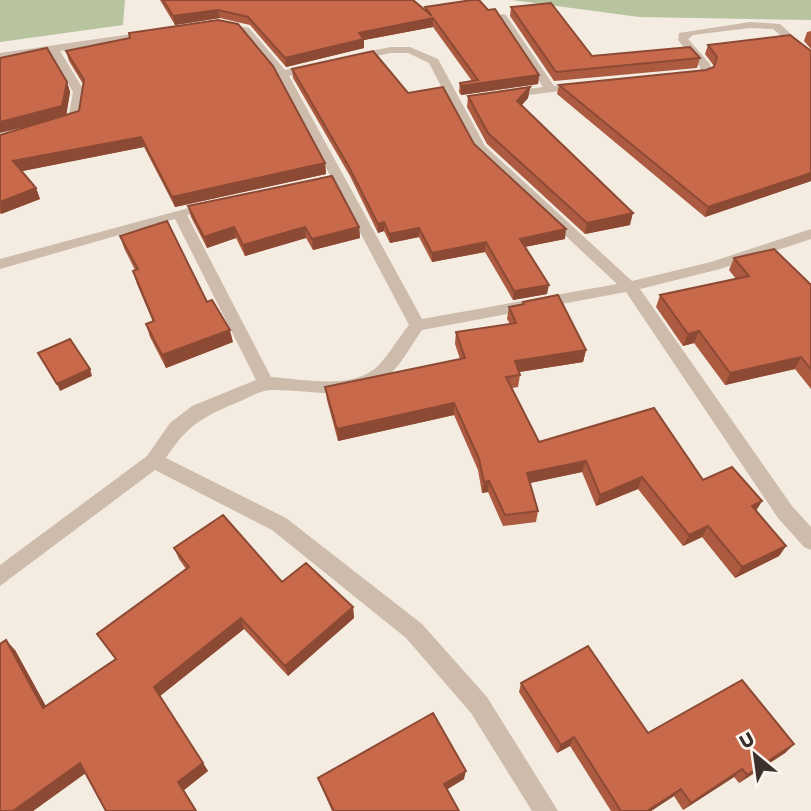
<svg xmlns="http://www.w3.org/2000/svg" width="811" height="811" viewBox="0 0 811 811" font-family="Poppins,sans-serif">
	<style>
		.green { fill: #b8c4a0 }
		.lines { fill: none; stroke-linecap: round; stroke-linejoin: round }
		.street { fill: #cdbbac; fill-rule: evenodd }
		.wall { fill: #ac5a40 }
		.shaded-wall { fill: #8c4a34 }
		.building { fill: #c8694b; stroke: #8c4a34; stroke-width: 2 }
	</style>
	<rect width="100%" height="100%" fill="#f4ebe1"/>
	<path class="green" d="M0,0H125L123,25L0,42Z
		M512,0H811V20L639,17Z"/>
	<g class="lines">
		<path class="street" d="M502,14L506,15L554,86L581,82L585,84V88L504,98V92L543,87L497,17Z
			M218,21L249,28L285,70L313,64L319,67L289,76L422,319L617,284L475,151L429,63L408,53H391L354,60L348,57L350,55L391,47H410L438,59L485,146L632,281L711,262L811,229V239L720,269L640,289L792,506L811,527V550L804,547L778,518L626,292L422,330C410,347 397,373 378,384C344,401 306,389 271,390C261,390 250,397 241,401C204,416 188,424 166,458L286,518L422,624L487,697L558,811H532L471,713L406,638L272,530L155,470L0,586V565L147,456L170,423L192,406L256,380L175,219L0,269V259L211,202L218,206L216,209L187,215L271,377C304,379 353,391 379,365C390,353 399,337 409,325L277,75L241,32L214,26L213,24Z
			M750,22L780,24L811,52V61L773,29L750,28L693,35L688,39L710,64L712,72L682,78V74L700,70V67L678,40L679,33Z
			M152,31L156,32V36L60,51L85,92L78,124L59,129L53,125L68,119L73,92L50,52L0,59V53Z"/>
	</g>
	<path class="wall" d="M160,0H413L425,10V7L539,75L538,84L461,95L459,92L460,83L472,81L433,27L364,40V48L286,67L250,25L220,18L175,25Z
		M511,7L592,56L700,58L697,68L554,81L510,16Z
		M811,31V49L804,41L807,32Z
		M129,33L325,163L326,174L175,207L144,147L21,171L36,188L40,199L1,214L0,213V135L26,127L67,82L70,92L66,115L79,111L83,84L69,61L66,51L130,39Z
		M708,45L811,51V181L705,217L557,94L559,85L706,70L714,66L705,54Z
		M292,69L408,93L565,239L525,247L547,294L513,300L485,252L432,262L419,237L390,243L384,231L378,233L350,176L293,78Z
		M530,87L528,98L522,105L630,225L585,234L487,144L467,107L468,96Z
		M188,206L359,227L360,238L313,250L306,238L245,256L236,238L207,248L191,217Z
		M120,236L207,302L233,342L166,368L150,337L146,324L153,322L137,284L133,271L135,270L124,248Z
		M734,258L811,285V389L795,369L725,385L694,343L683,346L656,307L660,295L736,279L729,270Z
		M523,302L586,350L583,362L519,372L520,375L518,387L512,388L539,442L703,480L762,501L756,511L786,546L779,556L735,578L702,537L683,546L638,489L596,506L582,472L530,483L538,511L536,522L503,526L488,492L482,493L478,470L454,415L338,441L327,400L325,387L460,359L455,344L456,332L510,324L507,319L509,307L522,305Z
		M174,548L282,582L353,607L354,618L288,676L244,629L160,696L208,771L184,790L86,773L33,811H0L15,650L46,707L116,659L97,634L186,569L179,559Z
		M521,683L648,733L794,744L785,753L739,783L734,777L683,810L674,796L651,811H611L570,746L557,753L519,692Z
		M318,778L464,779L447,789L459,811H332L321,786Z"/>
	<path class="shaded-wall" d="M218,10L220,18L175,25L173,16Z
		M433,18V27L364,40V48L286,67L285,58L359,33Z
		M539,75L538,84L461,95V86Z
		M67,82L70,92L66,117L0,133V122Z
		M530,87L528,98L515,112L517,101Z
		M141,137L144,147L18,172L13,161Z
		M325,163L326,174L175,207L172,197Z
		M811,173V181L705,217L708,207Z
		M36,188L40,199L1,214L0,202Z
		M633,213L630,225L585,234L587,223Z
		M384,222V231L378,233V224Z
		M234,227L236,238L207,248L204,237Z
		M305,227L306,238L245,256L243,245Z
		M359,227L360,238L313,250L312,239Z
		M419,228V237L390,243L389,234Z
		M566,229L565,239L519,248L520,239Z
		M486,242L485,252L432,262V253Z
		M549,285L547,294L513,300L514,291Z
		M230,330L233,342L166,368L162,355Z
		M699,331L694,343L683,346L688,334Z
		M586,350L583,362L513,373L515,361Z
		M801,357L795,369L725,385L730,373Z
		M90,369L92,376L60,391L57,384Z
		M454,403V415L338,441L337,429Z
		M586,461L582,472L525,484L527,473Z
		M642,477L638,489L596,506L600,495Z
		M489,481L488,492L482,493L484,482Z
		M762,501L755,512L752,506Z
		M708,526L702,537L683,546L689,535Z
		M786,546L779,556L735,578L742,567Z
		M353,607L354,618L288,676L285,666Z
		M241,618L244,629L160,696L154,687Z
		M6,640L15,650L52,717L43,708Z
		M574,737L570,746L557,753L561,745Z
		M794,744L785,753L739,783L747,775Z
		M80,763L88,771L33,811H13Z
		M203,763L208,771L184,790L197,811H196L178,782Z
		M742,769L734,777L683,810L691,803Z
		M466,771L464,779L443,792L444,784Z
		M681,789L674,796L651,811H647Z"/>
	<path class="building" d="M163,0H413L432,16L425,7L472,0H479L488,10L495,9L539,75L461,86L460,83L478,80L433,18L359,33L364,39L285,58L248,17L218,10L173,16Z
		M551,3L592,56L690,47L700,58L556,72L511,7Z
		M218,20L238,24L273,66L325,163L172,197L141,137L13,161L36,188L0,202V135L79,111L84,80L66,51L130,38L129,33Z
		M790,35L811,51V173L708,207L559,85L706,70L714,67L717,57L708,45Z
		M47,48L67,82L62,106L0,122V58Z
		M373,51L408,93L443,87L474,144L566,229L520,239L549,285L514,291L486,242L432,253L419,228L389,234L384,222L378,224L349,167L292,69Z
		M530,87L517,101L633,213L587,223L488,133L468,96Z
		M332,176L359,227L312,239L305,227L243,245L234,227L204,237L188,206Z
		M167,221L207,302L212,300L230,330L162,355L146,324L154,321L133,271L138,269L120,236Z
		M774,249L811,285V369L801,357L730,373L699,331L688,334L660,295L749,276L734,258Z
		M558,295L586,350L515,361L520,375L506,377L539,442L654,408L703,480L732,467L762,501L752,506L786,546L742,567L708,526L689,535L642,477L600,495L586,461L527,473L538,511L505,515L489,481L484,482L479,459L454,403L337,429L325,387L465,358L456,332L516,323L509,307L524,304L523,302Z
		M70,339L90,369L57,384L38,353Z
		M223,515L282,582L306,563L353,607L285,666L241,618L154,687L203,763L178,782L196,811H106L80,763L13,811H0V644L6,640L43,708L116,659L97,634L189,567L174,548Z
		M588,646L648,733L742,680L794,744L747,775L742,769L691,803L681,789L647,811H621L574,737L561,745L521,683Z
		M433,713L466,771L444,784L459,811H334L318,778Z"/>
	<g transform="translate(755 755) rotate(331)" stroke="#fbf5ee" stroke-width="5" paint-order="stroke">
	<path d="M0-5L12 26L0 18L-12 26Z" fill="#3b302b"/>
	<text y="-10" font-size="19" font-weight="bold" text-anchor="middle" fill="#3b302b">U</text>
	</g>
</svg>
